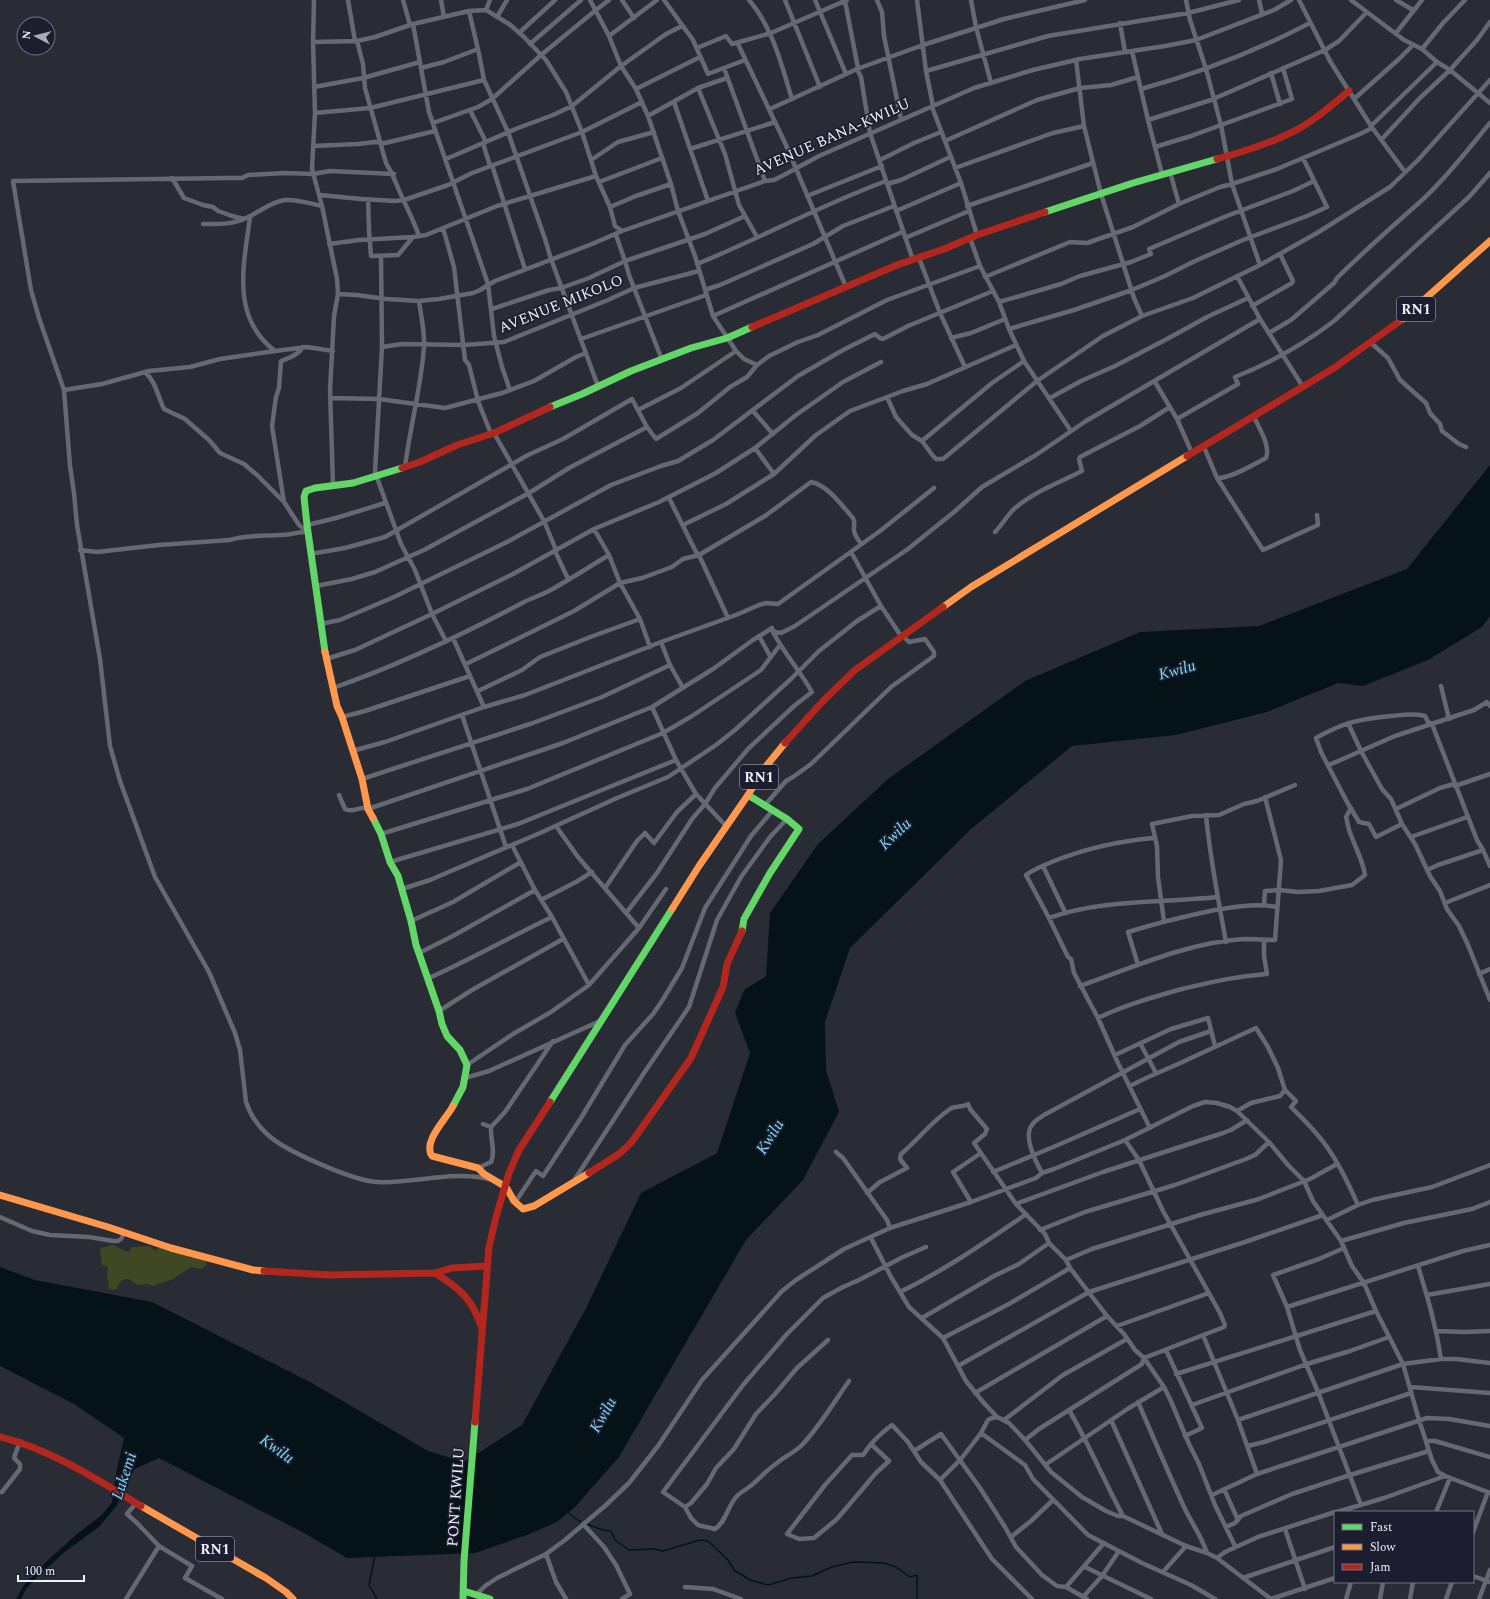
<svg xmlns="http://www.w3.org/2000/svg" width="1490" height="1599" viewBox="0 0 1490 1599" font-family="Spectral,serif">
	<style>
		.green { fill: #3f4822 }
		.water { fill: #051319 }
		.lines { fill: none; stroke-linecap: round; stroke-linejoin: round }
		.stream { stroke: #051319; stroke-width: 1.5 }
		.street { stroke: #666874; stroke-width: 4.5 }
		.fast { stroke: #63d668; stroke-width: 7 }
		.slow { stroke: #ff974d; stroke-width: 7 }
		.jam { stroke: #b3261e; stroke-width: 7 }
		.labels { text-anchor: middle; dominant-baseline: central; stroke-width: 3.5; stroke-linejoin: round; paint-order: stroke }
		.shield { fill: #1c1e2f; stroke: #afb1be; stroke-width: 1 }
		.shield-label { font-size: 14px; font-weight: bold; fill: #eef0fc }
		.street-label { font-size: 15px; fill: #eef0fc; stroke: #1c1e2f }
		.water-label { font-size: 16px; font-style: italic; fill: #7bddfa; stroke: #1c1e2f }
	</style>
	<rect width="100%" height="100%" fill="#2a2c35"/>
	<path class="green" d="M113,1245L127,1252L130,1251L131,1247L150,1246L155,1251L158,1248H162L205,1261L207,1265L201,1269L191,1267L173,1279L153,1286L147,1284L138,1285L128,1279H125L121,1281L116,1290L109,1289L107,1273L108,1267L102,1265L100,1248Z"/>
	<path class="water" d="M1490,465V616L1482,627L1428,660L1363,686L1338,683L1267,712L1176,735L1072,746L971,829L850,948L825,1022L826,1070L839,1112L803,1180L746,1240L619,1457L575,1507L557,1522L527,1535L475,1553L347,1558L304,1533L159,1458L135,1469L123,1488L118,1504L99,1527L66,1551L36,1578L26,1589L21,1599H16L24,1585L48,1560L78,1533L102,1515L112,1502L117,1469L124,1438L74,1404L0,1366V1267L35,1280L152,1302L312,1383L428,1451L464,1462L522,1425L586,1308L641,1193L717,1153L750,1053L735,1013L744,990L766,976L770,913L818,844L888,779L1025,681L1140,632L1259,626L1407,569Z"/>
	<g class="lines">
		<path class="stream" d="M567,1512L579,1521L583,1523
			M587,1524C596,1527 601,1531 611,1531L615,1540L629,1550L655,1549L663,1551L700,1540L708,1541L728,1560L734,1570L750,1580L768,1585L792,1578L812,1576L832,1567L853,1562L884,1563L896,1567L910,1577L917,1575V1599
			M375,1555L369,1585L377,1599"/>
		<path class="street" d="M314,0L313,42L315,113L312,169L322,206L337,279L338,294L334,316L330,390L333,485
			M348,0L355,41
			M403,0L410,25
			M441,0L444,17
			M590,0L609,36L621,66L636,89L648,116L671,184L678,211L695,256L713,316L736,351L744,359L757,365
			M622,0L634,18
			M664,0L693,40L708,74L745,60
			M749,0C773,28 781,64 792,99
			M785,0L820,87
			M815,0L846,74
			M877,0L882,12L884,36L901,119
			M917,0L926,71L933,106
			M971,0L976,27L991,83
			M1186,0L1190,20L1206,69L1221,125L1232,184L1260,265
			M1259,0L1262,13
			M1299,0L1330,61L1371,126L1405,172
			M1351,0L1404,40L1422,49L1437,62L1450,70L1490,103
			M1396,0L1413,10
			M845,1L858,68
			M486,10L490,0
			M469,11L479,54L484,80L508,132L545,239L551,259L598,386
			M497,17L507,0
			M1120,23L1125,52
			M413,24L429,112L488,284L494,336L502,367L510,390
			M519,33L555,0
			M1396,33L1422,0
			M609,36L657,0
			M357,41L363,64L365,88L386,163C391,171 393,175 396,183C403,201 413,218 419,236
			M313,42L357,41L375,37L413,24L469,11L486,10L509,24L523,36L546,60L566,92L582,132L596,176L610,207L615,226L622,231
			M530,44L581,0
			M738,44L786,145L846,287
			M697,48L726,36L732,44L771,33L847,0
			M1422,49L1443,23L1465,0
			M1132,51L1148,120L1162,174
			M1076,60L1084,126L1101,194L1134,298L1142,316
			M421,68L444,62L478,49
			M724,68L765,181
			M857,69L861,77L870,133L913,260
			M926,71L1048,36L1188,13L1239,0
			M1271,73L1280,104
			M314,87L363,78L420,62
			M698,88L725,154L739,205L757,237
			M636,89L700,57
			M1141,89C1200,73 1256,51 1310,23
			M1354,99L1399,59L1413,45
			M674,102L708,201
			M932,107L961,183L977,235
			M770,109L857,69L923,45L1004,19L1085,0
			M470,110L486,142
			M315,113L370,108L484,80
			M648,116L698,88L727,78
			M1148,120L1211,100L1325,50L1339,41L1367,12
			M433,123L478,107L492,99L541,55L596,10L609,0
			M1371,126L1437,62
			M1381,140L1420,98L1450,70L1477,40L1490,22
			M945,141L1037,100L1080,88L1111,85L1138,77
			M483,143L490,166
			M313,146L358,144L375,142L385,143L435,131
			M1155,147L1191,136L1292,99L1283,68
			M690,149L775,122
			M446,159L518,128L553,115L572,106L621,66L666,34L682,26
			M591,160L618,142L654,132
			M880,160L914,143L941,132
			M492,165L525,269
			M955,168L1053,133L1084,126
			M1170,172L1179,204
			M394,174L330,171L313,174L284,173L248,175L242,178H228L13,181L31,290L39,318L64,390L70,466L74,493L77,525L100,659L110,746L120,781L155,877L209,972L235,1033L240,1050L246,1102C250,1114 258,1126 268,1135C285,1151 354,1181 377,1182C415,1184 451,1170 489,1179
			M172,178L184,198L203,205L213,207L218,211L232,216L244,219
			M599,182L662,158
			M887,184L901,180L950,157
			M320,195L361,199L395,201L404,200L448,185L472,173L582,132L642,102
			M807,196L882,166
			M368,199L369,230L371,256L398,255L413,237
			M967,206L1093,163
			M610,207L636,196L671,184
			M896,211L961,183
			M250,217C244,264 230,317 275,351
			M203,224C218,224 232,225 246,218C258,213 272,201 285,200C298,199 311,204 322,206
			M443,228L454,267L465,360L469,365L478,401L491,434
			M616,235L625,261L629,275L662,360
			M905,238L969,211
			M970,238L980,266L999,302L1009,329L1024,361L1071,431
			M329,244L359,240L413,237L426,235L497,206L596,176
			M381,256L382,347L375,472L401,544L415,570L432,614L446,641
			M919,258L940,313L965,367
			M697,264C761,238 821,205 886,181
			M1237,276L1260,319L1303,387
			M985,277L1070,242L1087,243L1133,227L1179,204L1220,187L1232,184L1277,169L1360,134L1372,128
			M705,290L720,285L813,244L843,226L894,206
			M338,294L357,295L386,299L419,301L439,299L473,293L480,290L495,281L592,244L622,231L765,181L774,180L782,176L819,156L974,88L1033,70L1080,59L1165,46L1196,40L1274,10L1291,0
			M999,302L1061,284L1080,276L1131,262L1151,254L1149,249L1224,217L1293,191L1314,181
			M1252,306L1292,283L1293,281L1280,254
			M492,309L549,290L561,288L589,278L625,261L705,234L745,216
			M713,316L902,232
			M1009,329L1074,310L1132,290L1165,276L1195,261L1243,240L1307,216L1327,207L1303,158
			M1269,333L1291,320L1334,283L1337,278C1364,251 1393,226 1421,201C1445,180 1469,148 1490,123
			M951,338L971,333L1005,319
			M581,339L706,295
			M1370,342L1388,358L1400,380L1426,403L1430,413L1440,424L1442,431L1459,444L1466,447
			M382,347L402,344L464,345L504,342L608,300L634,288L699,271
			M145,372C156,382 158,397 164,409L185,419L209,440L220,453L244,464L257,475L284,502L299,525L308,532
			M1155,382L1177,419L1192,453
			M64,390L102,384L149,371L190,367L220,359L275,351L307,347L333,351
			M887,397L896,417L912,435L922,441L933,456L936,459H943L1037,381L1103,336L1142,316L1193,298L1260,265L1317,233L1390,187L1418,160L1490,80
			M330,398L379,399L445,408L502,393L534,381L576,357L586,353
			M1050,398L1081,381L1115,366L1167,339L1207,317L1248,298
			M638,410L681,388L736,351
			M753,411L773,434
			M1177,419L1238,384L1235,377C1270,363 1304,344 1334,321L1469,197L1490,173
			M494,433L544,521L556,550
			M922,441L992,383L1024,361
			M1204,447L1217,478L1263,550L1318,525L1317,515
			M755,448L774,474
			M405,467C410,427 421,388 424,347C425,332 421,316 419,301
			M1217,478C1230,479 1254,464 1266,458C1271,446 1259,428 1254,417
			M669,498L696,552L699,555L728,618
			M284,502L272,426L276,397L279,388L281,361C289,358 298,355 303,347
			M307,525L336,518L385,503
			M683,525L726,504L774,474L816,435L850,411L903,391L927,384L1016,345
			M594,529L609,555L620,583L640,619L650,647
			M995,532C1002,525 1006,517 1013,510C1032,492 1059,483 1082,471L1079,459L1080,457L1140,426L1170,407
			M80,550L97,552L159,545L230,540C245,535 263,536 279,535C289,535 298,532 307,532
			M555,551L568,579
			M851,552L881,606L901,636
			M310,554L345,548L385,537L528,455L563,439L632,399L647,427L656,439L698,413L730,387L747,377L757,365L769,356L798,342L818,335L887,300L980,266
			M316,586L352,579L375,572L424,550L529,493L569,468L647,427
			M320,624L340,620L394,597L507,542L611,485L661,466L678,461L713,440L798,376L843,350L875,334L880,338L883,339L908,326L993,291
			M772,628L774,632L781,633L795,626L908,549L954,512L982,487L1036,455L1086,421L1260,319
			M759,636L770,656
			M453,638L484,707
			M661,642L670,665L683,688
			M326,659L355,650L432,614L513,574L594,529L659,502L716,473L755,448L796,415L843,382L881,362
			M466,664L574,611L620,583L642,578L672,567L683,559L699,555L765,516L811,482C828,485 842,506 853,518C855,523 854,524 854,528C853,534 858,539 861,544
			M1441,686L1449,719
			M333,688C399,665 462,635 524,602C532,598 541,595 549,591C569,580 589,567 609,555
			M478,691L522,670L540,657L593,636L640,619
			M652,707L676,760L696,794L727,827
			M462,715L506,847
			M342,717L365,711L470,676
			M1348,723L1361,751L1382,789L1391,799L1402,824L1415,844L1430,876L1440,891L1447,909L1459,926L1468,945L1490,1000
			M352,751L385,742L484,707L525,695L661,642L736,615L759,605L766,603L778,604L880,531L934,488
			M1329,765L1395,736L1474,710L1487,702L1490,706
			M362,779L533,723L602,697L670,665
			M1455,786L1490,774
			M339,795L345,809C354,814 360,805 368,809L563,743L652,707L713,669L753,640L772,628
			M491,800L527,789L663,733L692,716L761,670L780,645
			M765,805L786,781L793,777L811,764L891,687L934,656V652L925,639L909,642L902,635
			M1396,809L1440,788L1454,784
			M1206,815C1210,858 1218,899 1226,942
			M1402,824L1376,837L1369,824L1359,822L1347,802L1321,752L1316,738C1344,722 1360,719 1391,716C1403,715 1413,713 1425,716L1428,722L1432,724L1477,840L1483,850L1490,866
			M556,826L578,857L639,928
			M381,834L491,800
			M1411,837L1467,817
			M512,845L535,890L552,917L589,985
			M390,862L518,824L676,760
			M1043,866L1065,912
			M1427,870L1438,865L1483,850
			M605,888L637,841L645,833L654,843L677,812L696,794
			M402,889L430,880L540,833L617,798L668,777L716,745L735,730L791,679L819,651L857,621L881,606
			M541,900L576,882L592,872
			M1445,903L1490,885
			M1264,905L1265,891L1279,890L1298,892L1319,891L1352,885L1365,875C1363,861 1356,849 1351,835C1348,829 1348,823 1346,817L1351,808
			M626,913L657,873L692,819L705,804L715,788L748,749L794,706L812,692C800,671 784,653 773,632
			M1049,918C1100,899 1163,903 1217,897
			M411,921L453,902L521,862
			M1164,921L1158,877L1157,846L1152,824L1192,816L1219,815L1244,804L1257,801L1295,785
			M419,953L451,937L535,890
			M1138,965L1128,932C1157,923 1186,916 1215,910C1236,907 1256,903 1277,907
			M1479,974L1490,969
			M427,979C470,960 510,937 552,917
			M1080,986C1131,968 1189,942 1244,939C1254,939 1264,940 1275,940L1281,860L1265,797
			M439,1011L472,990L563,939
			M1098,1018C1124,1005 1154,997 1182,989C1212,982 1236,976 1267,974L1264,956V940
			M1140,1043L1156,1073
			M1115,1055L1171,1029L1208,1018L1215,1046
			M467,1065L513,1034L551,1012L589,985L639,928L666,889
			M465,1078L489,1071L600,1021
			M1130,1086C1150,1075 1171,1068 1191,1058C1213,1048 1234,1038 1256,1028L1268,1047L1278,1068L1285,1090L1296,1101L1291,1107C1304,1120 1319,1134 1329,1150C1341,1167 1350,1187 1358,1205
			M1237,1111L1251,1103L1280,1096L1285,1090
			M491,1127L505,1112L553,1041
			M1150,1128L1117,1061L1098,1018L1074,973L1071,959L1068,957L1049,918L1026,875C1034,869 1045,865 1054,861C1087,848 1119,841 1154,838
			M836,1152L843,1158L887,1220L890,1228
			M478,1168L491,1162C496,1151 490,1139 491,1127L483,1124
			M993,1172L1058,1145L1140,1109
			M1042,1173C1036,1162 1023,1136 1032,1125C1034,1121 1040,1118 1044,1115L1179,1042L1211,1031
			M575,1179L644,1073L689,1007L717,920L741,877L770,837L787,819
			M867,1193L880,1182L907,1168L900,1159L901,1154C918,1140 932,1121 950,1109C956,1105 962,1108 968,1104L970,1109L987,1129L985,1134L974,1143L1016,1204L1045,1234L1049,1243L1066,1260L1070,1268L1107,1316L1124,1334L1135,1350L1144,1358L1164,1387L1170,1399L1189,1444L1199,1464L1215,1505L1235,1546
			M516,1201L536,1171L543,1176L581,1118L625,1045L653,1014L662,1001L682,968L705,908L751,836L773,810
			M971,1202L953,1172L981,1153
			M1016,1204L1103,1172L1223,1133L1231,1130L1247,1120
			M0,1217L32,1231L50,1235L89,1237L113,1241H118L121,1239L124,1233
			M1327,1220L1358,1205L1372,1200L1432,1187L1490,1165
			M1040,1230L1085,1212L1175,1185L1246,1159L1255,1155L1269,1142
			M871,1238L891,1277L909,1307L943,1338L966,1381L983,1402L997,1417L1009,1423L1025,1440L1051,1472L1082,1497L1106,1511L1118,1516H1123L1186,1546L1207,1553L1217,1558L1271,1599
			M1341,1241L1404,1223L1472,1209L1490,1202
			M1344,1248L1319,1259L1273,1275L1287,1307L1300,1350L1318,1392L1361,1505
			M1066,1260L1092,1249L1200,1215L1259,1199L1310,1179L1337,1164
			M1418,1266C1428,1299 1436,1325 1441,1359
			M900,1292C945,1270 984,1243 1025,1215
			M1427,1295L1490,1284
			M1287,1307L1463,1251L1490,1245
			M922,1318L994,1276L1019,1264L1049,1243
			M1117,1326L1209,1293
			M1437,1331L1465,1332L1490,1331
			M1203,1335L1238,1420L1257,1474
			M943,1338L1009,1304L1070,1268
			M1166,1350L1202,1428L1185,1436
			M958,1366L1089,1292L1245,1242L1323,1215
			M1176,1374L1376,1311
			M849,1381C834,1402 820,1426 802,1445C794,1453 785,1456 777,1463C768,1469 762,1476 754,1483C749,1488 742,1491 737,1496C728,1505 726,1522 715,1529L698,1525L691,1518L685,1507L663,1492L743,1385L787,1334L823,1298L843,1287L859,1280L903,1257L926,1247
			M975,1393L1107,1316
			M1138,1402C1153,1437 1168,1472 1184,1507C1191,1522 1202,1537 1207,1553
			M1192,1405L1307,1364L1350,1351L1389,1337
			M1069,1410C1089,1444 1104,1481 1123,1516
			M1004,1420L1063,1375L1127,1339
			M1111,1420L1162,1534
			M1238,1420L1403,1364L1441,1359H1456L1490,1363
			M981,1433L1025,1465L1033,1479L1088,1535L1142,1563L1191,1585L1215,1599
			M1025,1440L1039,1429L1142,1364L1144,1358L1224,1327L1225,1325L1220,1313L1163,1211L1139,1160L1125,1140
			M1426,1441H1435L1490,1457
			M871,1444L889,1461L876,1473L837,1519L814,1538L799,1539L787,1534L825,1485L852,1455H863C870,1444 881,1433 892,1425L908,1442L921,1462L940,1480L992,1559L1032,1599
			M1248,1446L1264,1442L1411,1393V1387L1490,1393
			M914,1451L941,1434L980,1488L1005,1527L1016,1547L1042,1575L1057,1586L1066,1587L1087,1599
			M1045,1465L1129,1408L1164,1387
			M940,1480L961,1459L981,1433L988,1420L992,1418L997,1417
			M1224,1489L1238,1520
			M0,1492H2L20,1469V1464L14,1458L20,1441
			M1212,1495L1257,1474L1427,1418L1449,1419L1490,1426
			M136,1503L127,1514L137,1523L159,1546L192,1566L185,1578L222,1599
			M685,1507L691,1503L707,1484L716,1468L734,1449L756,1414L775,1394L797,1368L828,1340
			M1337,1512L1384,1498L1445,1476
			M1436,1512L1450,1478
			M583,1524L604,1547L616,1565L630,1594L622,1599
			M1226,1527L1235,1523L1241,1516L1292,1494L1350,1475L1429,1451
			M1285,1529L1305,1589
			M1473,1532L1488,1492
			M1011,1537L1031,1521L1053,1500
			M546,1554L556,1582L566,1599
			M1217,1558L1225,1552L1258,1537L1335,1512
			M1085,1567L1151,1599
			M1163,1572L1186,1546
			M1473,1576L1490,1582
			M1243,1578L1335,1547
			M685,1587L713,1589L741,1599
			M1066,1587L1104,1543
			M477,1594L485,1586L497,1578L546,1554L565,1540L606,1505L629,1483L658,1446L702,1380L782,1291L796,1280L844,1249L890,1228L971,1202L1036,1178L1042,1173L1054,1169L1125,1140L1193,1106L1205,1102L1217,1103L1230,1107L1237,1111L1269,1142L1288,1165L1304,1181L1313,1201L1341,1241L1352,1266L1364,1283L1376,1311L1403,1364L1419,1420L1432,1460L1438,1472L1445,1476L1490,1493
			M1083,1597L1102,1576L1119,1551
			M126,1599L159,1546
			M1271,1599L1335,1578
			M1346,1599L1351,1582
			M1380,1599L1383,1582
			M1410,1599L1413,1582
			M1446,1599L1452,1582
			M1479,1599L1490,1570"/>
		<path class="fast" d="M1045,212L1133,183L1217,159
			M550,407L582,394L631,371L691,348L727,338L752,327
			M325,652L307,525L304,497L306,491L315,488L353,483L402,468
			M373,818L381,834L390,862L398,876L411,921L416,945L439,1011L442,1024L447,1036L460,1050L467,1065L463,1087L453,1106
			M742,931L744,919L770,873L799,829L787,819L748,795
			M550,1102L672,909
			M464,1591L490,1599
			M463,1599L464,1561L475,1422"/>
		<path class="slow" d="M1400,321L1490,241
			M943,607L971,587L1187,456
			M325,652L337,706L342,717L362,779L368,809L373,818
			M672,909L699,866L748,795L763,770L785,743
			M453,1106C447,1118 422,1142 432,1156L478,1168L484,1174L506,1187L514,1201L523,1209L534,1206L589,1173
			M0,1195L108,1227L171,1248L253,1270L264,1271
			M141,1506L266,1578L286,1592L293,1599"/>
		<path class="jam" d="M1217,159C1245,151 1275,142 1300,128C1318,118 1333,104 1349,91
			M752,327L897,265L944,249L977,235L1045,212
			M1187,456L1334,368L1400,321
			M402,468L420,462L457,445L494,433L550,407
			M785,743L823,701L855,670L943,607
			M589,1173L619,1154L631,1143L691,1058L723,987L727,964L742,931
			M264,1271L329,1275L435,1273L452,1268L487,1266
			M435,1273C461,1289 473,1300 482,1329
			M475,1422L489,1247L496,1217L509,1173L519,1150L550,1102
			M0,1437C52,1450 96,1479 141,1506"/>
	</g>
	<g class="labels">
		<g class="shield">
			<rect x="1397" y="297" width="38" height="24" rx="3"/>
			<rect x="740" y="765" width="38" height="24" rx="3"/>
			<rect x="196" y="1537" width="38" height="24" rx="3"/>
		</g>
		<g class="shield-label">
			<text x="1416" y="309">RN1</text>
			<text x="759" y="777">RN1</text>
			<text x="215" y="1549">RN1</text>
		</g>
		<g class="street-label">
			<text transform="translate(832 137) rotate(-24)">AVENUE BANA-KWILU</text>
			<text transform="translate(561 304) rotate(-22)">AVENUE MIKOLO</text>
			<text transform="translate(456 1497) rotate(-86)">PONT KWILU</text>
		</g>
		<g class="water-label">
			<text transform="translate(1177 670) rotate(-15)">Kwilu</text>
			<text transform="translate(895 834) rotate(-43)">Kwilu</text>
			<text transform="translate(770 1137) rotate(-58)">Kwilu</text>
			<text transform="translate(603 1415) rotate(-60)">Kwilu</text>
			<text transform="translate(277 1449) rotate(36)">Kwilu</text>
			<text transform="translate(124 1476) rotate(-72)">Lukemi</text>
		</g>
	</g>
	<rect x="1334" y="1511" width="140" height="72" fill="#1c1e2f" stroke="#707281"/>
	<rect x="1342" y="1524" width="20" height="6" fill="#63d668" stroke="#707281"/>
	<text x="1370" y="1531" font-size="12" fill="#eef0fc">Fast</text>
	<rect x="1342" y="1544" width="20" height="6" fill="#ff974d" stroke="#707281"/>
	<text x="1370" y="1551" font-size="12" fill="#eef0fc">Slow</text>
	<rect x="1342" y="1564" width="20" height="6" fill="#b3261e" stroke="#707281"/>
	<text x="1370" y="1571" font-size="12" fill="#eef0fc">Jam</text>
	<g transform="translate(36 36) rotate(277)"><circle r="19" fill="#1c1e2f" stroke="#707281"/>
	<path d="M0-3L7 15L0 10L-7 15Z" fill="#a9abb6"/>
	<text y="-6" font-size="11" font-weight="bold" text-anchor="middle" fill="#eef0fc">N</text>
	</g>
	<path d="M18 1575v6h66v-6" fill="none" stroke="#eef0fc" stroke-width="2"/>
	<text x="24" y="1575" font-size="12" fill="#eef0fc" stroke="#1c1e2f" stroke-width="3" paint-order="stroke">100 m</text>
</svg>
